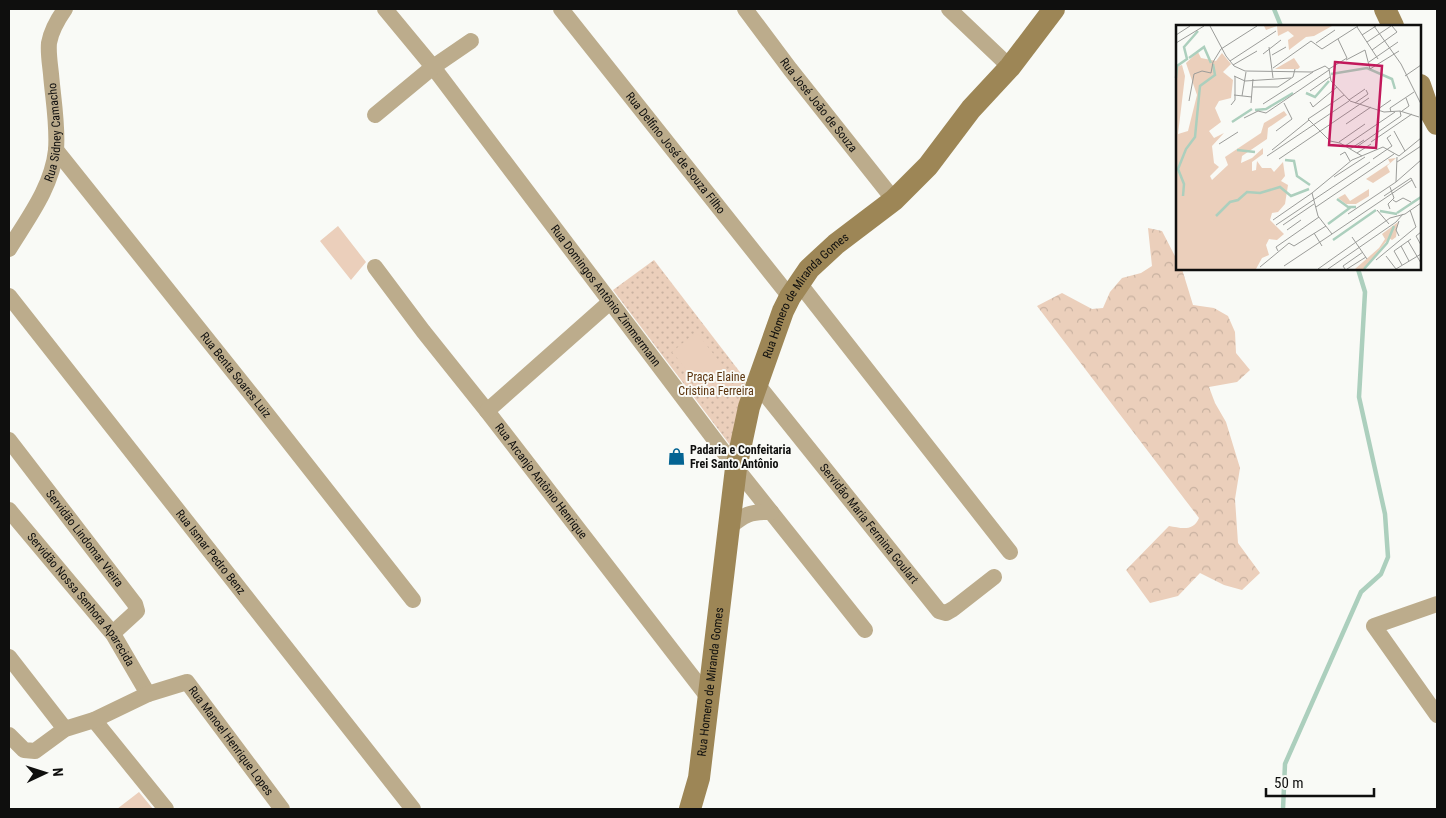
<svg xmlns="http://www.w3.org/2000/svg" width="1446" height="818" viewBox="0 0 1446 818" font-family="'Roboto Condensed',sans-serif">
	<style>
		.forest { fill: url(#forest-crowns) }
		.park { fill: url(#park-dots) }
		.pitch { fill: #ebcfbb }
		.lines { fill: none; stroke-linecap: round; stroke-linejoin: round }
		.stream { stroke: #accfbd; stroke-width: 4.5 }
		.street { stroke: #bcac8c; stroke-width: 16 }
		.secondary { stroke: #9d8656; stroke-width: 22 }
		.labels { text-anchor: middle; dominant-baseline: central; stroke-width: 4; stroke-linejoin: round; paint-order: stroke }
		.street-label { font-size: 12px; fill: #0f0f0e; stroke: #f9faf6 }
		.park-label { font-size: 12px; fill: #5c350f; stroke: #f9faf6 }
		.poi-label { font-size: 12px; font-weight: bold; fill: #0f0f0e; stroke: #f9faf6; text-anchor: start }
		.inset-river { fill: none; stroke: #accfbd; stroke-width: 2.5 }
		.inset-road { fill: none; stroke: #9b9c99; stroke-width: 1 }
		.view { fill: #c2185b; fill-opacity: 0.15; stroke: #c2185b; stroke-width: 2.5 }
		.inset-edge { fill: none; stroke: #0f0f0e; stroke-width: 2.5 }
	</style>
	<defs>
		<pattern id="forest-crowns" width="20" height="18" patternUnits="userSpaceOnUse" patternTransform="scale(1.25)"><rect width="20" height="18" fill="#ebcfbb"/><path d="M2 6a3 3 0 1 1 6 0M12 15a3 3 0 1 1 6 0" fill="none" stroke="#c8b1a0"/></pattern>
		<pattern id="park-dots" width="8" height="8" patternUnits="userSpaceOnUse" patternTransform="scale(1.25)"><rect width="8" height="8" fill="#ebcfbb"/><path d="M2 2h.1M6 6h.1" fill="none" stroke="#c8b1a0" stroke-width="1.8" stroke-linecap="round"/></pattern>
	</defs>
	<rect width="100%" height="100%" fill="#f9faf6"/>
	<path class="forest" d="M1148,228L1162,231L1177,260V269H1182L1193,305L1214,308L1228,316L1235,332L1236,353L1250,370L1237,382L1209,387L1215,403L1226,422L1240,468L1235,499L1238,543L1260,573L1242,590L1224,585L1200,573L1178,596L1150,603L1126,570L1169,526C1181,528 1193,532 1199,518L1037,306L1062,293L1092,309L1103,308L1110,292L1122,278L1141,273L1152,266Z"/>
	<path class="park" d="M654,260L746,380L730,445L613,290Z"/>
	<path class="pitch" d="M338,226L366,262L351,280L320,241Z
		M696,332L727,371L704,391L672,352Z
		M139,792L153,809H117Z"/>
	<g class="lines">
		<path class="stream" d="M1274,9L1281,26
			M1283,809L1285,764L1361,592L1381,574L1388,557L1385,514L1359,397L1365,292L1358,269"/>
		<g class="street">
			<path id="s1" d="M385,9L433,67L736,468L865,630"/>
			<path id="s2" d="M561,9L790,297"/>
			<path id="s3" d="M745,9L790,69L894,200"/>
			<path d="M949,9L1010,67"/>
			<path d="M375,115L433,67L471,41"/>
			<path id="s4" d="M56,150L255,399L413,600"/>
			<path id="s5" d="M9,249C28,218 52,187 56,150C58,125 53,99 51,74C50,64 48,53 49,43C51,31 58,19 65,9"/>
			<path id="s6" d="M375,267L423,331L487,411L708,697"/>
			<path d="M799,283L1010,552"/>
			<path id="s7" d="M9,296L413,809"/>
			<path id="s8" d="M757,384L939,611L946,613L953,609L994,577"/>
			<path d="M487,411L610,302"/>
			<path id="s9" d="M9,440L135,604L137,611L113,633"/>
			<path id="s10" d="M9,510L113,634L148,694"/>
			<path d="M728,528C744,515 750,511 771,512"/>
			<path d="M1437,604L1374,626L1437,715"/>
			<path d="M9,657L65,729"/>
			<path d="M94,720L166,809"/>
			<path id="s11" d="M9,735L24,750L35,751L65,729L94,720L148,694L187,682L282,809"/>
		</g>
		<g class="secondary">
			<path d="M1385,9L1393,26"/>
			<path d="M1420,85L1428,108L1437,124"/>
			<path id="s12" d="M690,809L699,778L736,468L749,407L783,311L790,297L809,269L836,244L894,200L928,166L971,109L1010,67L1054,9"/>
		</g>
	</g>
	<defs>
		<symbol id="shop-bare" viewBox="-9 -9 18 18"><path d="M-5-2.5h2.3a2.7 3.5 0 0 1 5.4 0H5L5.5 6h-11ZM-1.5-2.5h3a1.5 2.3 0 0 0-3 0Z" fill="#046493" stroke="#f9faf6" stroke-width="2.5" paint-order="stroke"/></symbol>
	</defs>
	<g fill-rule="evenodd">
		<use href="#shop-bare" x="664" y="444" width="25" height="25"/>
	</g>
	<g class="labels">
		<g class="street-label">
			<text stroke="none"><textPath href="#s3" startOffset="121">Rua José João de Souza</textPath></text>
			<text stroke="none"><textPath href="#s5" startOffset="128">Rua Sidney Camacho</textPath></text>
			<text stroke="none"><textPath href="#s2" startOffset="184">Rua Delfino José de Souza Filho</textPath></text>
			<text stroke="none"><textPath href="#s1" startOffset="362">Rua Domingos Antônio Zimmermann</textPath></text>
			<text stroke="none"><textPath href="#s12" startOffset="534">Rua Homero de Miranda Gomes</textPath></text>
			<text stroke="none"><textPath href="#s4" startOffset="288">Rua Benta Soares Luiz</textPath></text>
			<text stroke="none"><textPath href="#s6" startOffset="271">Rua Arcanjo Antônio Henrique</textPath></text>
			<text stroke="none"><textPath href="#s8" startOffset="179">Servidão Maria Fermina Goulart</textPath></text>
			<text stroke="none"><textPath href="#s9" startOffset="124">Servidão Lindomar Vieira</textPath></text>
			<text stroke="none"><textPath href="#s7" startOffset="326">Rua Ismar Pedro Benz</textPath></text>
			<text stroke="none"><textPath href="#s10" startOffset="115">Servidão Nossa Senhora Aparecida</textPath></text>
			<text stroke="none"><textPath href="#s12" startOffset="129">Rua Homero de Miranda Gomes</textPath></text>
			<text stroke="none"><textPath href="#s11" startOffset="274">Rua Manoel Henrique Lopes</textPath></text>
		</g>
		<g class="park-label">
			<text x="716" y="377">Praça Elaine<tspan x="716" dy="14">Cristina Ferreira</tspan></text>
		</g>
		<g class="poi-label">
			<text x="690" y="450">Padaria e Confeitaria<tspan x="690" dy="14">Frei Santo Antônio</tspan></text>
		</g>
	</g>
	<g transform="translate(1176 25)">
		<rect width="245" height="245" fill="#f9faf6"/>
		<path d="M118,33L124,42L122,44H99Z" fill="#ebcfbb"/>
		<path d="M88,1H156L138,11L130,12L113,25L112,15L118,11L112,6L102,11L101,1L90,5ZM22,27L25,33L40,36L46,28L55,39L47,47L57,55L55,73L43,76L39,83L45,97L33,106L38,113L48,108L36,121L38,138L43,142L34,151L36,155L52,140L49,132L85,108L88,98L108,86L111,90L92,103L91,114L66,131L65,138L76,133L87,123V129L76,137V146L80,145L81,136L86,143H95L98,147L107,137L109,151L105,156L112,160L109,179L102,187L96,188L94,195L108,209L101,215L93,214L90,220L93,230L86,233L80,244H0V42L6,40L9,51L2,109L12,106L21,70L10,38ZM220,133L211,141L214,147L197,158L190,154L214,138L212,134ZM193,164V171L180,179H170L162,173L169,169L174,176Z" fill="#ebcfbb"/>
		<path d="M222,197L220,212L216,215L213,213L188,244H179L203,223L209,214L206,209Z" fill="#ebcfbb"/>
		<path class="inset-river" d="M13,33L28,22L35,38M155,49L191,43L216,54L219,64M0,53L1,41L11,34L8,22L22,6M130,68L139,72L153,56M79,85L90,84L117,68M56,97L76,84M61,125L79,127M109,135L118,136L121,151L134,160M7,171L8,159L2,144L10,124L19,112L24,61L39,50L37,39M161,174L172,182H180M204,186L221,189M221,188L245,172M40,191L54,177L62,175L71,167L84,168L104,162L115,171L133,164M152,199L175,182M157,215L200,185M188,244L211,218L218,201"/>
		<path class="inset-road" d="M34,1L50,31L58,41L69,46L136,47L149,41L153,44L155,56L174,76L208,87L224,86L243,92M198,1L225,39L245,79M181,2L202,34M0,10L14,1M186,10L200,1M191,17L215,1M0,18L28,1M140,18L159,5M93,22L97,53M196,25L221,7L216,1M87,29L105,15M96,30L110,22M170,35L189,25L194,44L223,26M54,36L100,6M193,37L222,17M57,40L81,26M97,43L135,16L146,24L182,1M153,44L171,33L162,14M58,51L69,56L115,53M229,51L245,40M77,62H102L117,52L119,44M134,66L154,52M58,70L76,72M168,70L132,94L154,116L164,118L186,131M66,71L70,47M173,75L189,64M13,76L18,49L26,46L35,48L37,37L45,24L81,1M134,77L137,82L161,62M75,78L77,54M179,78L192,69L190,65M87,79L137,47M55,80L59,75V51M202,84L215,75M226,86L233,81L230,73M215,87L214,83L238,67M68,93L82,86L90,88L153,45M170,99L195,82M100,106L116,94L108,78M218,106L229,126M163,117L189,99M195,117L236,89M43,119L62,107M169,121L219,87M182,121L225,91L224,86M174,124L188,115M96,125L133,95M181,128L195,119M164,130L169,127L174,136M91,131L173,76M103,134L193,73M197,134L216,121L211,113L215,110M221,137L245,121M158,152L189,132M220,157L245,135M214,162L218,173L212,179L214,184M208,171L235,153L240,163M217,175L220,177L227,173L235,177M140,182L218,129M201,185L213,199M172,189L220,157L221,132M97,195L136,168M223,196L220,205L223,211M100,200L194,137M107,200L138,179M111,205L125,195M245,207L240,211L245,220M138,208L146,221M156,209L236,155M176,212L191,234M232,216L245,238M225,221L233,236M102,226L100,222L143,192M210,231L220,244M200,235L240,202L234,185M226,240L218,226L235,214M108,241L156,209L142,191L136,168L176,135L207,122L223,131L245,113M84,242L113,218L118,221L150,201M142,244L214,193L229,189L245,178M152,244L220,197L227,189M169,244L167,241L187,227M171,244L190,232M220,244L245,229"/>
		<path class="view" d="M159,37L206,41L200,123L153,120Z"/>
		<rect width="245" height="245" class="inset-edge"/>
	</g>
	<rect width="1446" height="818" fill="none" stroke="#0f0f0e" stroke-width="20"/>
	<g transform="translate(45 773) rotate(86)" stroke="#f9faf6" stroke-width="4" paint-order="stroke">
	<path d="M0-4L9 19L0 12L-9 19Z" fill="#0f0f0e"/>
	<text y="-8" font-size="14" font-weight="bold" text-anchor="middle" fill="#0f0f0e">N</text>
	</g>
	<path d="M1266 788v8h108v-8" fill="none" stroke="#0f0f0e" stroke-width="2.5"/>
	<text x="1274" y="788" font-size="15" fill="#0f0f0e" stroke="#f9faf6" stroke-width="4" paint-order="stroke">50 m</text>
</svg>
